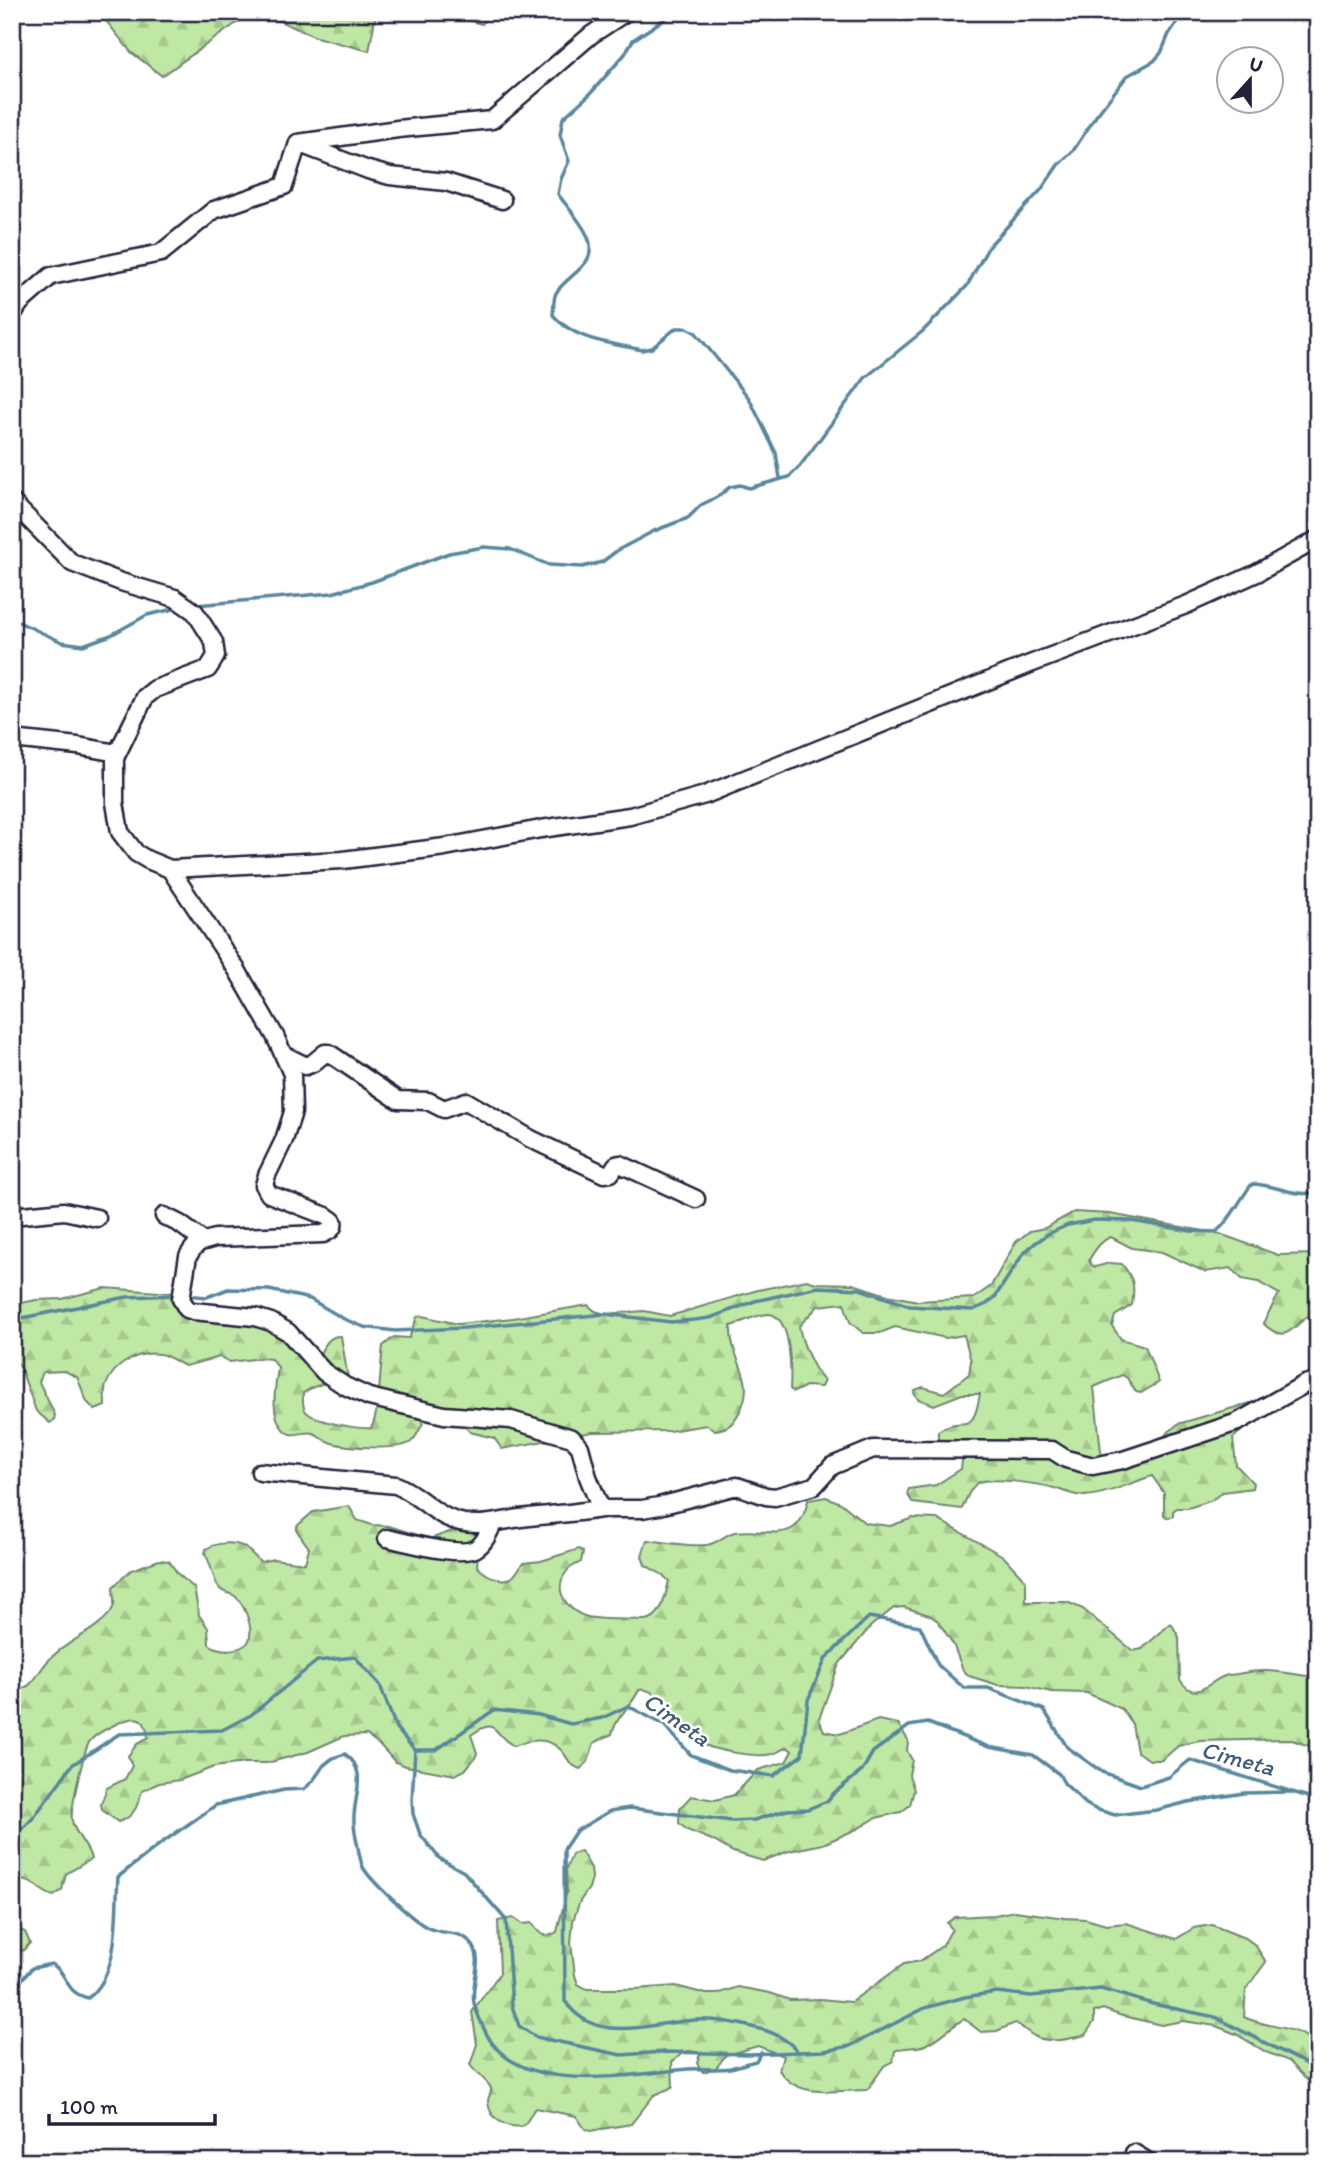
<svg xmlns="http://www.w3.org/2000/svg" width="1330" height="2174" viewBox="0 0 1330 2174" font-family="Itim,sans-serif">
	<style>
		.forest { fill: url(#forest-firs); stroke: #708570; stroke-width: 2 }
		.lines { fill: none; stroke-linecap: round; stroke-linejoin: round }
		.stream { stroke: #59879c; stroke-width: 3.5 }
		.minor-casing { stroke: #22223b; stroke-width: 21 }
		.minor { stroke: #fff; stroke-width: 16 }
		.labels { text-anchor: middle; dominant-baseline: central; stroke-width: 5; stroke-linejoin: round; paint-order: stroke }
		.water-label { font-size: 24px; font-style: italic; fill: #425d74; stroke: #fff }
	</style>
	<defs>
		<pattern id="forest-firs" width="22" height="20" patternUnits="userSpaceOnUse" patternTransform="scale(1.75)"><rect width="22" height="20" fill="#bfe8a4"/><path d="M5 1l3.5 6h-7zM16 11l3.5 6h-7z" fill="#a4c78e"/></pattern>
	</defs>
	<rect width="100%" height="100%" fill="#fff"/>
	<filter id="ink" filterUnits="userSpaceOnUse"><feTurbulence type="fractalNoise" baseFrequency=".0143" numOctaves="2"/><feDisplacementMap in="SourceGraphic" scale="14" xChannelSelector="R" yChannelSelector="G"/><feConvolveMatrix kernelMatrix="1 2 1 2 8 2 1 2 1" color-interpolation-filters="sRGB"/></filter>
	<g filter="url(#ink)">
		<path class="forest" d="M99,12H252L162,76L131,52Z
			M259,12H387L376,14L369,51L316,37Z
			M439,12H492L482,24Z
			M1074,1212L1110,1214L1220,1234L1278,1255L1318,1254V1288L1315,1291L1318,1296V1311C1293,1319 1290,1350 1263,1323L1279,1294L1258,1282L1242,1279L1231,1268L1205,1272L1162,1252L1132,1248L1111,1237C1101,1240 1094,1251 1089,1260L1091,1265L1095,1267L1110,1263L1122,1264C1134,1279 1135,1286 1132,1305L1115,1316L1112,1326L1121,1339L1145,1346L1159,1382L1141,1393L1136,1392L1127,1378L1122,1375L1094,1387L1103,1470H1124L1138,1451L1154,1445L1178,1424L1257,1401L1259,1416L1233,1438L1236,1465L1253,1483L1252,1488L1223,1492L1210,1501L1188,1508H1177L1173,1511V1516L1168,1518L1164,1515V1493L1152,1476C1130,1483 1109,1494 1085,1496C1074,1496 1064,1491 1054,1488C1041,1484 990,1477 979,1482C970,1487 966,1500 962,1509L913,1503L907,1494L909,1489L936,1485L961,1469L965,1440L941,1443L938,1439V1431C964,1413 972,1440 980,1394H962L934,1405L918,1399L914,1393L915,1390L923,1387L944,1393L969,1374L971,1361L964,1335L946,1338L895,1327L880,1333H863L850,1322L844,1303L818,1306L799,1326C801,1341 813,1369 824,1381L821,1387L806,1386L794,1392L790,1389C791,1372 792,1316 769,1314C758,1314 742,1322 731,1326C729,1361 758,1376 740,1411C733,1424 729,1428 715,1430L707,1425L669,1431L592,1432L502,1449L494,1438L470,1432L460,1420L446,1422L425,1419C421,1426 417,1437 411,1442C399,1451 346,1447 332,1443C325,1441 319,1435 313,1433C303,1430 291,1440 283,1429C269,1412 276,1386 278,1367L271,1359L261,1358L230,1362L220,1357L185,1366C178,1363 168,1355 160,1354C138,1351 114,1364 106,1385C104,1391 105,1400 105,1406L95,1410L87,1402L77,1377L65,1371L43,1372L39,1382L55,1415L54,1420L50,1423L36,1411L19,1364L12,1362V1305L36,1300L62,1299L105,1288L172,1293L180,1307L189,1309L228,1306L319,1355C324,1346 329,1335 341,1336L349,1384C330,1381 320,1382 303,1393C303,1398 302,1405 305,1410C312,1422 358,1429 371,1428C380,1414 380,1366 383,1346L394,1337L409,1338L417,1317L422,1316L458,1324L513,1318L588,1305L595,1311L605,1314L644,1311L670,1316L758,1290L807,1280L816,1283L853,1284L887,1295L918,1301L974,1298L991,1286L1016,1242L1030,1231L1045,1228Z
			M826,1497L841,1503L865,1523L890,1526L913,1518L937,1519L1003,1556L1026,1581V1602H1067L1083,1609L1133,1651L1142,1649L1171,1623L1179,1637L1180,1680C1197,1705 1209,1679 1228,1675C1239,1674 1251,1671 1262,1671C1280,1670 1299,1676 1318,1677V1749L1289,1739L1199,1741L1178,1746L1162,1760H1150L1137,1752L1132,1724L1122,1709L1087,1693L1051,1692L1026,1686L998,1685L969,1676L963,1670L953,1644L938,1621L929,1615L904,1607L894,1608L871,1626L839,1664L819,1719L824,1731L840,1734L878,1720L898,1724L908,1740L907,1751L912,1760L909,1775L914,1790L910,1805L901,1812L876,1818L857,1829L823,1844L789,1851L763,1861L733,1852L712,1840L687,1830L679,1823L680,1808L691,1796L715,1800L734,1795L758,1770L786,1762L792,1751L787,1747C782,1749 777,1753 772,1754C758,1758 716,1751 703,1744C684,1735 660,1684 639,1690C632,1706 616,1716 612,1734L594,1743L588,1762L580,1769C566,1763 570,1759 561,1750C547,1736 530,1740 514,1746C492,1735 499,1715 471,1735L477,1753L475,1758L465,1770L455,1775L406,1766L395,1762L380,1745L367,1735L344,1736L308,1752L267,1763H245L214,1767L180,1780L159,1783L142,1791C138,1805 134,1818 118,1822L102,1810L101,1804L107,1788L125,1779L132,1766L128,1756L137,1744L148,1738C147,1731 146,1722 139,1719C129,1715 96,1733 90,1741C84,1748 70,1812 72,1820C74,1835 88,1844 91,1859L66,1874L62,1890L54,1896C36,1891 35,1877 12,1881V1691C36,1688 34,1676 48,1661C64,1642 94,1633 110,1613C117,1604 113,1598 113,1587L131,1570L159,1560L169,1561L178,1574L194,1588L199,1615L208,1628L209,1644C219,1653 249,1652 250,1636C252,1624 244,1604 235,1596C230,1593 224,1593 220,1589C212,1580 212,1563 205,1554L206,1549C215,1543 232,1541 242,1546C249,1549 254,1557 261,1562L273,1559L305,1563L309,1548L297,1531V1526L313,1512L349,1506L357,1520L372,1525L389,1526L430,1539L452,1531L480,1534L477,1566C483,1574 500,1583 511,1578C516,1575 519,1568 523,1563L541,1561L579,1549L583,1552L581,1562C576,1565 571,1566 567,1571C550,1592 571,1616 594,1618C609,1620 629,1619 645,1620C663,1618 665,1595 669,1581L663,1575L645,1565L642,1556L647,1540C666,1542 688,1547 706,1545C716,1545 725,1534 735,1532C770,1527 798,1548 808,1500Z
			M581,1851L591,1868L592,1878L589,1888L580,1901L573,1921L571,1943L575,1975L578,1984L587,1989H635L676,1986L706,1994H717L738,1987L770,1993L790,2000L820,1999L851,2002L904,1964L920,1961L942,1946L952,1929L947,1923L955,1917L995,1915L1015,1911L1065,1918L1086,1919L1106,1925L1126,1923L1176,1939L1194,1928L1212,1925L1247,1939L1255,1945L1266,1962L1246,1989L1244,2017C1268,2030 1313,2024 1318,2055C1319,2066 1318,2078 1318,2089L1312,2085L1289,2061L1266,2052L1236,2034L1216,2026L1183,2021L1161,2025L1119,2015L1103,2009L1094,2012V2022L1085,2035C1070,2039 1049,2044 1034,2036C1027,2032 1022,2026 1015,2023L997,2031L981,2032L964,2019C951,2026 941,2038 927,2044C916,2050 905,2045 895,2051L893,2061L884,2066L867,2090C838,2090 797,2100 779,2070L783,2056L758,2046L726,2055L716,2068L703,2072L697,2063L700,2054C687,2047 683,2053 672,2062L673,2087L654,2095L631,2124L590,2131L585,2129L576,2116L535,2108C525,2123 527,2130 507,2125C496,2121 489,2114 488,2101C488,2095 494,2091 489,2085C485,2079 475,2072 470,2065L477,2044L472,2012L500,1973L498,1921L513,1918L522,1924L532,1923C538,1933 545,1940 557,1932L567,1891L566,1869L572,1854Z
			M12,1927L25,1932L30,1943L12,1962Z"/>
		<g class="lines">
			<path class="stream" d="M675,12L633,40L625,54L590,94L563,118L560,135L569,161L561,179L558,194C567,207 581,221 587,235C601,265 568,273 556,293C553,299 554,308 553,315C575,341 611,343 642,350L652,348L676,328H687L696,333L749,398L776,453L780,478
				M196,605L332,593L372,582L449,553L484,547L510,549L549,565L582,567L591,565L602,562L618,550L654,531L688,518L701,505L717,497L730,487L740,485L749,488L789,477L800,466L865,378L923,331L967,286L989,246L1041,190L1058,165L1073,151L1096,116L1127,76L1154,61L1161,53L1169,34L1184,12
				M12,619L62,642L83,645L111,635L147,615L179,608
				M185,1295L207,1297L228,1289L269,1290L310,1299L344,1319L364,1327L395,1331L465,1328L605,1314L671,1322L694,1320L710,1318L755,1301L818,1287L860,1289L910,1306L973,1310L987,1304L995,1297L1023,1254L1034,1244L1048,1234L1068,1225L1094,1220L1131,1221L1191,1231L1216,1232C1232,1219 1239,1200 1252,1184C1275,1184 1294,1198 1318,1192
				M12,1320L127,1297L178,1295
				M415,1750L412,1800L413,1814L420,1834L439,1858L464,1872L506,1920L512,2006L519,2026L536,2037L621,2055L665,2052L749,2054L824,2051L850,2046L925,2008L965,1997L997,1992L1031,1996L1101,1989L1153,2004L1215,2017L1318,2070
				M12,1840L34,1817L72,1765L119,1734L222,1730L251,1715L317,1661L355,1657L380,1685L396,1728L415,1750H436L494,1710L539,1715L571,1724L602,1718L628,1706L664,1725L691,1755L730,1770L773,1776L802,1755L808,1700L826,1658L869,1617L920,1626L938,1665L964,1688H988L1044,1710L1067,1747L1102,1772L1141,1786L1169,1777L1190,1760L1318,1800
				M12,1990L32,1968L52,1964C70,1975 63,1992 88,1998C121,1974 115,1913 118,1877L160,1844L216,1805L284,1790L304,1789L312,1782L324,1765L333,1758L345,1754C370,1771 352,1799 354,1823C354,1829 360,1859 362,1865C367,1878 417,1925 431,1929C443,1934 461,1931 470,1942C486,1958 470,1983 474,2003C476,2012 482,2024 486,2033C518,2098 631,2074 688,2069C702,2068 716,2070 730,2068C739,2066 747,2063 756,2061L761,2052
				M798,2052C788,2039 771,2031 756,2028C737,2023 716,2019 696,2020C652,2022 596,2047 565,2001L564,1849L576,1831L610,1811L630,1808L732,1821L754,1820L787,1810L808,1809L827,1801L834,1793L862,1771L873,1752L909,1726L928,1723L989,1747L1033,1755L1059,1774L1064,1783L1086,1804L1095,1809L1115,1815L1157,1810L1188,1802L1244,1793L1290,1792"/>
			<defs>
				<path id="minor" d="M300,144L368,170L390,176L446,182L502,200
					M12,315L20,303L51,276L161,253L214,210L284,186L298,143L398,129L492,120L591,35L626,12
					M12,502L72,563L121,582L175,598L195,612L214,642L216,656L208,669L155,689L145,697L115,758V803L120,832L136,853L148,860L170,869L343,860L445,847L541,829L630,816L705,795L1030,664L1186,605L1257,573L1318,539
					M12,739L78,746L117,753
					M170,869L237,970L275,1036L292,1074L293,1112L284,1140L267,1175L264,1185L269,1194L326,1216L333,1221C335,1229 329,1231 323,1234L215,1238L198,1243L192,1250L188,1256L181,1299L187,1309L193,1311L255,1317L271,1322L288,1332L324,1372L345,1386L369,1397L444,1415L511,1420L572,1438L580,1447L588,1477L601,1509H642L659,1506L737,1486L766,1496L775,1497L814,1486L832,1466L873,1449L1052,1450L1066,1459L1093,1466L1123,1460L1238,1422L1305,1384L1318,1380
					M284,1055L306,1066L313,1063L325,1053H329L398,1100L428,1101L444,1109L466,1101L531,1139L604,1174L611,1173L616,1165L620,1164L696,1199
					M12,1216L64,1211L97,1218
					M164,1216L180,1224L203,1241
					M260,1472L396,1485C416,1493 429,1509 446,1517C474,1530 493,1522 520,1518C547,1515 574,1513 601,1509
					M387,1538C405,1542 465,1559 478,1547C485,1542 489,1532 493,1524
					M1134,2153L1149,2162"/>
			</defs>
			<use href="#minor" class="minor-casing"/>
			<use href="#minor" class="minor"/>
		</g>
	</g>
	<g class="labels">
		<g class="water-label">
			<text transform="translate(677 1719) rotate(35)">Cimeta</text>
			<text transform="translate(1238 1758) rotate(15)">Cimeta</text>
		</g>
	</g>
	<rect width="1330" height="2174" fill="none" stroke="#fff" stroke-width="42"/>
	<rect x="21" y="21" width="1288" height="2132" fill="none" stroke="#22223b" stroke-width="2.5" filter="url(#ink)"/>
	<g transform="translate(1250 80) rotate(21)"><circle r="33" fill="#ffffff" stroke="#a7a7b1" stroke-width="2"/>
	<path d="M0-5L12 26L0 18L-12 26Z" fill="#22223b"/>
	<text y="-10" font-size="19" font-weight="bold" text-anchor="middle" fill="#22223b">U</text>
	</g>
	<path d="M49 2114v10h166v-10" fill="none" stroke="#22223b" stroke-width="3.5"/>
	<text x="60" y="2114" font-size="21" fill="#22223b" stroke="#ffffff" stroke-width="5" paint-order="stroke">100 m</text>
</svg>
